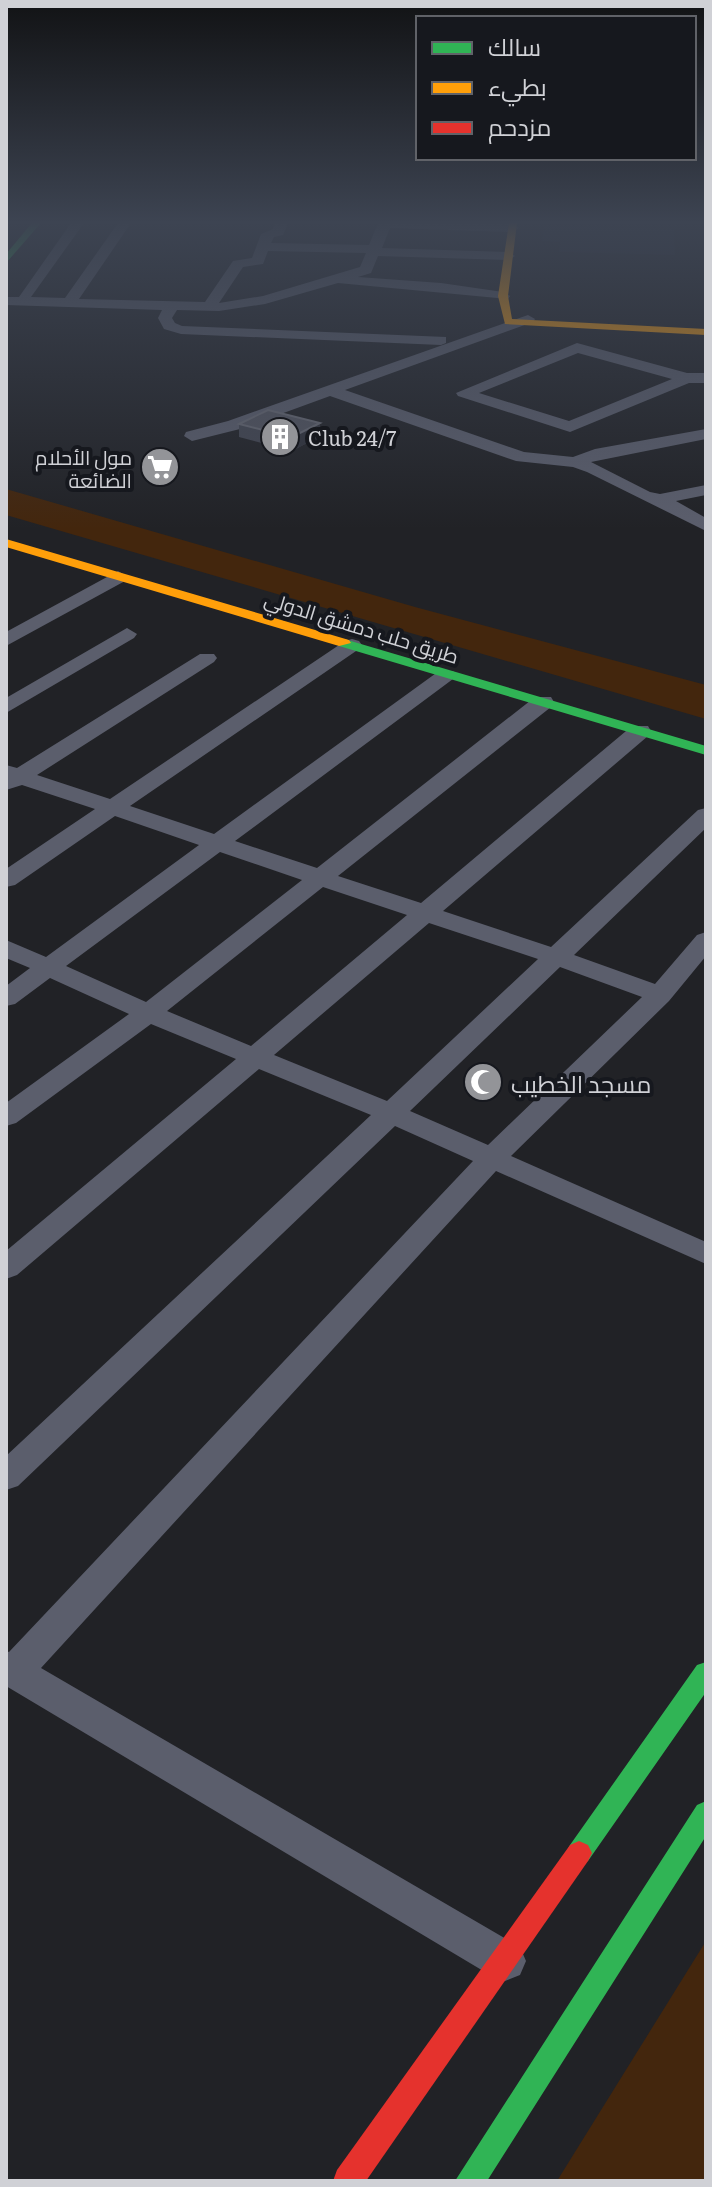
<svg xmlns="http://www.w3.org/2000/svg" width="712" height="2187" viewBox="0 0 712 2187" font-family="Literata,Cairo,serif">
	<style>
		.built { fill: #252833 }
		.green { fill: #43260d }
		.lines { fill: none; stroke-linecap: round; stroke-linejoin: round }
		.street { fill: #5b5e6c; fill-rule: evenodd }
		.fast { fill: #30b455; fill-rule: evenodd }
		.slow { fill: #ff9f0a; fill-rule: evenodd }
		.jam { fill: #e5322d; fill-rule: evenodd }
		.wall { fill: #434651 }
		.shaded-wall { fill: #2f313a }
		.building { fill: #52545f; stroke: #666872; stroke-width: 2 }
		.labels { text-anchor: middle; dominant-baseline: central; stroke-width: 8; stroke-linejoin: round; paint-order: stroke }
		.far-poi-label { font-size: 20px; fill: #d0d1d6; stroke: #16181e; text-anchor: start }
		.far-street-label { font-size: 20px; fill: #d0d1d6; stroke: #16181e }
		.poi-label { font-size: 24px; fill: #d0d1d6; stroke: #16181e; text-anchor: start }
	</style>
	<rect width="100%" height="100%" fill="#212226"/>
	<path class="built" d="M544,226L674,229L675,255L559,252L560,242L542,241Z"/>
	<path class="green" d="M6,489L415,607L706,685V719L6,515Z
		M706,1941V2181H557Z"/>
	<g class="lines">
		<path class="street" d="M71,223H84L31,297L65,298L118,223H131L79,299L205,302L233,261L252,258L261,234L273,229L275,223H288L283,235L274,237L271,243L369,245L378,223L512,224L519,228L512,232L390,228L382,248L508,252L515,256L508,260L378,256L371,273L358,277L441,283L503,292L510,296L508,299L338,283L265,304L219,311L177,310L172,318L175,323L182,326L446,337V343L441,345L181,334L164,329L158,318L162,310L6,305V297H19ZM268,251L366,253L360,267L263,296L219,303L243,267L263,264Z
			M528,315L535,319L533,322L345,390L524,452L573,457L595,449L706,429V439L591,462L650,492L660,494L706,485V495L676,501L706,518V531L587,472L573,467L516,461L330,396L240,429L192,441L184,436L186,432L228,421Z
			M577,343L687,373H706V383H689L570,432L458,396L456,393ZM578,353L672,379L569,421L479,393Z
			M118,571L128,577L125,581L6,646V632Z
			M127,628L137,634L134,638L6,713V698Z
			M352,639L359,641L362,645L359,649L130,806L214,834L439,671H453L456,675L453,679L235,841L317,868L535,697H551L554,702L551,707L338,876L421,903L632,726H648L651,731L648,736L443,911L551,947L698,810L706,808V828L574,955L655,984L697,935L706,932V956L669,1001L511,1156L706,1242V1264L496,1171L41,1668L520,1947L526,1961L520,1975L505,1981L490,1975L6,1686V1651L9,1652L473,1161L395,1126L18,1486L6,1490V1456L371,1115L259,1069L17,1275L6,1279V1251L236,1059L151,1024L16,1123L6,1126V1103L129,1014L50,978L15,1004L6,1006V986L30,968L6,958V940L46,957L199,845L115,816L15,885L6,887V869L95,809L22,785L6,790V765L17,768L200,654H214L217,658L214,662L37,775L110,799L345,641ZM220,852L302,880L146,1002L66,966ZM323,887L407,915L251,1046L167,1011ZM429,923L538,959L387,1101L274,1055ZM560,967L642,997L488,1145L410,1111Z"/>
		<path class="fast" d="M32,223H41L6,263V254Z
			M344,639L706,746V755L339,646V640Z
			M706,1662V1692L588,1861L579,1865L570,1861L566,1853L570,1845L697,1665Z
			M706,1801V1836L487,2181H455L697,1805Z"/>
		<path class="slow" d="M509,223H517L508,296L512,319L706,329V335L505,324L498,296Z
			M6,539L349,640L351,643L339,646L6,547Z"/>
		<path class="jam" d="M579,1841L588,1845L592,1853L588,1861L366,2181H333L337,2170L570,1845Z"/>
	</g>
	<path class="wall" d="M239,424L320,436L292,451L239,437Z"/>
	<path class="shaded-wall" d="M320,423V436L292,451V437Z"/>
	<path class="building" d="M268,410L320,423L292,437L239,424Z"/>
	<linearGradient id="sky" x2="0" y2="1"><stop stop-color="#121315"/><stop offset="0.42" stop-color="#3d4452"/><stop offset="1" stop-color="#3d4452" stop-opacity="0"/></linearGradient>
	<rect width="712" height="529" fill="url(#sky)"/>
	<defs>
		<symbol id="building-disc" viewBox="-11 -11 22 22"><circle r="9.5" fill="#939498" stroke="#16181e"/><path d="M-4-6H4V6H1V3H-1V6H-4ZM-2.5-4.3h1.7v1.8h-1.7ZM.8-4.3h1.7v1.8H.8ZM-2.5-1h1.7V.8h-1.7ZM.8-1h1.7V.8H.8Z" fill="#fff"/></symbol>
		<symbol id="supermarket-disc" viewBox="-11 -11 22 22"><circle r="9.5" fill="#939498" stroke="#16181e"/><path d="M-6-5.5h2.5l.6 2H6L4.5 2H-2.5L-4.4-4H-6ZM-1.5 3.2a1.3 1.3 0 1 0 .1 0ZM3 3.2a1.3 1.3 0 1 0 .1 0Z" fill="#fff"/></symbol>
		<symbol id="mosque-disc" viewBox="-11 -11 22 22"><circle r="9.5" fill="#939498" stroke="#16181e"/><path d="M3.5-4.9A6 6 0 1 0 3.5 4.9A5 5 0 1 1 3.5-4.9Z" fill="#fff"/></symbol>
	</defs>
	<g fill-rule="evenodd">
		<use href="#building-disc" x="258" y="415" width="44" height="44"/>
		<use href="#supermarket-disc" x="138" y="445" width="44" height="44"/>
		<use href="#mosque-disc" x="461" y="1060" width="44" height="44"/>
	</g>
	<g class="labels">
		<g class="far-poi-label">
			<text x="308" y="437">Club 24/7</text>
			<text x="132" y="456" text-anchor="end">مول الأحلام<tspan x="132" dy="23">الضائعة</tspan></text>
		</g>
		<g class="far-street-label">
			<text transform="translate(362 626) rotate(17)">طريق حلب دمشق الدولي</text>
		</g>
		<g class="poi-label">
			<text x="511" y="1082">مسجد الخطيب</text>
		</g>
	</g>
	<rect width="712" height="2187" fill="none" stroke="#d0d1d6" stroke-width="16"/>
	<rect x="416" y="16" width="280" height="144" fill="#16181e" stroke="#606268" stroke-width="2"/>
	<rect x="432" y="42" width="40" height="12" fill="#30b455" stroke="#606268" stroke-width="2"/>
	<text x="488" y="56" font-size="24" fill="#d0d1d6">سالك</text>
	<rect x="432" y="82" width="40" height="12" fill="#ff9f0a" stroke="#606268" stroke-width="2"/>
	<text x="488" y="96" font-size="24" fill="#d0d1d6">بطيء</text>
	<rect x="432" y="122" width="40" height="12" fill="#e5322d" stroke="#606268" stroke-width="2"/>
	<text x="488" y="136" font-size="24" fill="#d0d1d6">مزدحم</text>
</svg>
